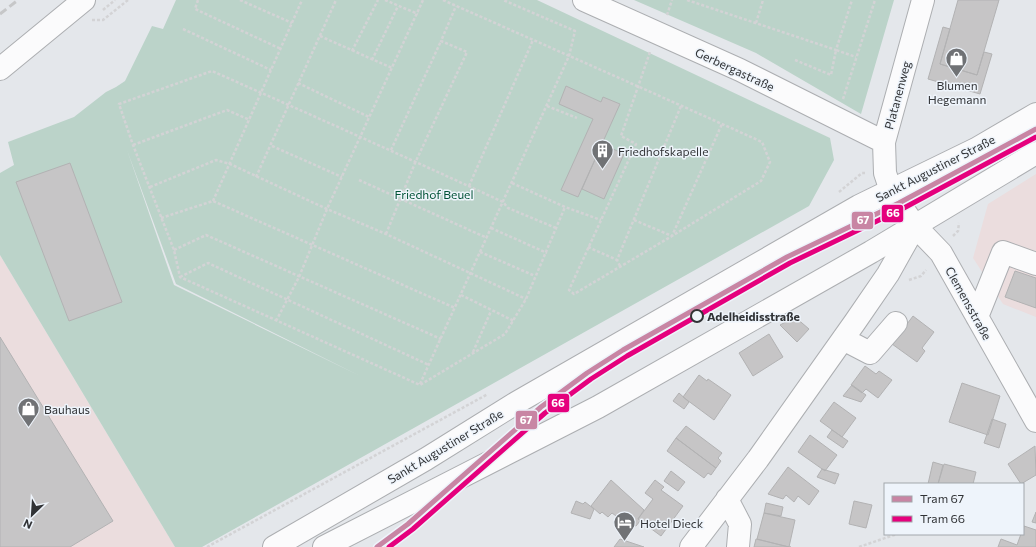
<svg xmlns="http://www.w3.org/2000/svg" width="1036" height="547" viewBox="0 0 1036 547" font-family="Commissioner,sans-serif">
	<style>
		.commercial { fill: #ebddde }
		.green { fill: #bbd3c9; fill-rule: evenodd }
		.building { fill: #c6c5c6; stroke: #b2b2b3 }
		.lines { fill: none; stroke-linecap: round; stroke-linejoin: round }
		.minor-casing { stroke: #acaeb1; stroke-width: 24 }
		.major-casing { stroke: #acaeb1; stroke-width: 24 }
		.path { stroke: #d3d3d5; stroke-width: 2.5; stroke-dasharray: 3 2; stroke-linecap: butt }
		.minor { stroke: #fbfbfc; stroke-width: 22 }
		.major { stroke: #fbfbfc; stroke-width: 22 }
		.rail { stroke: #c6c7c8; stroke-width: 3; stroke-dasharray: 8 4; stroke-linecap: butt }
		.tram-1-casing { stroke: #eef4fb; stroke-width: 8 }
		.tram-2-casing { stroke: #eef4fb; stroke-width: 8 }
		.tram-1 { stroke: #c885a4; stroke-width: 5 }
		.tram-2 { stroke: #e5007d; stroke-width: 5 }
		.stop-dot { fill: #eef4fb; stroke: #313336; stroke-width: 2 }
		.labels { text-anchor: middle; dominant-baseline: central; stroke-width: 3; stroke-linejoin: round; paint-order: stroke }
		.street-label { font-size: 12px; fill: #313336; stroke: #eef4fb }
		.poi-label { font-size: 12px; fill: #313336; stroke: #eef4fb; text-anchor: start }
		.park-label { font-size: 12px; fill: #005236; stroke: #eef4fb }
		.stop-label { font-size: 12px; font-weight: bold; fill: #313336; stroke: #eef4fb; text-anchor: start }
		.line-badge { stroke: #eef4fb; stroke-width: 1.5 }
		.badge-label { font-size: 11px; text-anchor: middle; font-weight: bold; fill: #fff }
	</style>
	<rect width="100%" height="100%" fill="#e4e7eb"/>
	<path class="commercial" d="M1036,174V317L1003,304L973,258L988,204Z
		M0,255L175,547H0Z"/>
	<path class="green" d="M176,0H537L830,138L834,160L809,206L202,547H175L0,255V173L14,165L8,142L74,117L106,92L116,87L125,81L152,26L163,29ZM127,150L176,284L358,375L174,285Z
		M634,0H894L861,114L756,53Z"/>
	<path class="building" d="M958,0H999L977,75L940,64Z
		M943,27L950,29L940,64L977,75L984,52L992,54L980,94L928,79Z
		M566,86L601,102L603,97L620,104L578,197L561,190L593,119L559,104Z
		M602,144L624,154L604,199L582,189Z
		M70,163L122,302L69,321L16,182Z
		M1015,271L1036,278V308L1005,297Z
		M913,316L934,332L922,348L925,351L917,362L892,344Z
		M795,317L809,329L797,342L780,325Z
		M769,334L783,357L753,376L739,353Z
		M0,337L113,521L70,547H0Z
		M865,366L876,374L879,371L892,380L878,398L866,389L862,393L851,385Z
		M699,375L707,381L708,379L731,395L714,420L683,397Z
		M962,383L1000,396L988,435L949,422Z
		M852,385L866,395L861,402L843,396Z
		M679,393L689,402L684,409L673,401Z
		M834,402L856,418L842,437L820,421Z
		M992,419L1006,424L999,448L984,443Z
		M686,426L722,453L718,458L721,461L716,468L676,438Z
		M832,430L848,441L843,448L827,437Z
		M810,435L837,455L825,471L798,452Z
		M676,438L716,468L711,475L708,473L704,478L667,451Z
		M1035,446L1036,475L1021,484L1008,464Z
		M933,462L943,465L938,484H928Z
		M944,464L976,472L973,484H938Z
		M788,467L819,491L809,505L798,496L794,502L786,495L783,499L768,494Z
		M822,469L839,474L835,484L817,477Z
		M671,471L685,482L678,491L664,481Z
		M611,480L644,510L638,519L640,521L636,526L623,521L612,513L608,517L602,512L600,514L591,506Z
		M655,480L664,487L661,490L683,506L661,536L638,519L653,499L645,493Z
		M576,501L583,504L585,502L594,509L590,519L571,513Z
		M854,501L872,505L866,528L849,524Z
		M766,503L783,507L781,516L764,513Z
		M1036,512V523L1032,522Z
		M764,513L795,520L789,547L757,539Z
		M1024,526L1036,530V547H998L1001,539L1017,545L1021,534H1023Z
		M620,539L644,547H614Z
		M756,539L789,547H791H754Z"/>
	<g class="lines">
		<defs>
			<path id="minor" d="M584,0L740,70L884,142
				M923,0L884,142L885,173L891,191L899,203L915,226L941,253L1036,421
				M0,69L84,0
				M977,317L1003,252L1036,264
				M843,339L870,353L896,323
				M727,499L740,524L738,547
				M691,547L758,459L855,322L888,274L915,226"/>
			<path id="major" d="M274,547L426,459L516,403L859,206L976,149L1036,114
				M324,547L598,407L871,252L1036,153"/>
		</defs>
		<use href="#minor" class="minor-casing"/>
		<use href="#major" class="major-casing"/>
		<path class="path" d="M198,0L195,9L281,49
			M240,0L292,23
			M385,0L418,14
			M443,0C549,47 656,94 762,142L770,162L761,181L672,236L574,294L569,290L636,144L621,136L650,52
			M687,0L836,50L852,0
			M103,10L115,0
			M667,15L672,0
			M92,20H103L128,0
			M756,23L763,0
			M183,29L271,70
			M320,36L392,68
			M352,51L378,0
			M372,60L398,6
			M795,60L831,75L836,50L856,57
			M298,83L369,117
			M843,99L875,0
			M547,106L577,118
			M133,145L227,110L250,120
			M272,146L342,177
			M391,150L441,41
			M256,177L336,0
			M359,180L487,238
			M512,183L565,207L601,220
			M469,186L533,40
			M150,187L216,160L230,164L327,209L386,234L526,299
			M839,192L862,173H865
			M213,201L302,0
			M161,218L213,201L455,308
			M634,220L672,236L722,124
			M491,228L547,253
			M556,228L508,208L503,202C406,157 309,114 212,71L119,104L133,145L174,250L180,277L420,385L505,334L526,299L565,207
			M386,234L415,163L467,52L441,41L456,6
			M953,236L958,231L959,223
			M588,247L617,260
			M174,250L206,235L441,339
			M480,252L535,276
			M620,266L617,260L681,106
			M180,277L208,263L429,365
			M909,280L921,276L926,270
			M461,295L514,321
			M276,321L299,277L327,209L423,0
			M473,352L491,311
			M420,384L569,56L575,31L503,0
			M207,547L488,394
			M859,547L897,534"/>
		<use href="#minor" class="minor"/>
		<use href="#major" class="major"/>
		<path class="rail" d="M0,14L18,0"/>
		<defs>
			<path id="tram-1" d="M377,547L408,524L541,407L587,373L623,350L787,257L899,203L1036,129"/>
			<path id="tram-2" d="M389,547L413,529L545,413L591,379L627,356L790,263L902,209L1036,137"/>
		</defs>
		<use href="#tram-1" class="tram-1-casing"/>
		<use href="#tram-2" class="tram-2-casing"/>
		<use href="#tram-1" class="tram-1"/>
		<use href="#tram-2" class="tram-2"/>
	</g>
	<defs>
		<symbol id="shop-pin" viewBox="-11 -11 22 30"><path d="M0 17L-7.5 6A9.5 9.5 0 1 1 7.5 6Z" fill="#707275" stroke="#eef4fb"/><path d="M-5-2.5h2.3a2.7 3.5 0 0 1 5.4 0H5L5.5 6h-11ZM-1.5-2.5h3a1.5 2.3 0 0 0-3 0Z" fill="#fff"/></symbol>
		<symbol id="building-pin" viewBox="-11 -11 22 30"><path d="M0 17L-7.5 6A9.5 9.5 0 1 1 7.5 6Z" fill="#707275" stroke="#eef4fb"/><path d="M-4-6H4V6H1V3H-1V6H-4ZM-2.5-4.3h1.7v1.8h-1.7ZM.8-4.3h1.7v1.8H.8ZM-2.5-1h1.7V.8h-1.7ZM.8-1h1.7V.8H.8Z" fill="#fff"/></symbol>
		<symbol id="hotel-pin" viewBox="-11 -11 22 30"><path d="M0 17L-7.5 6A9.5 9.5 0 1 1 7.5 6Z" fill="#707275" stroke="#eef4fb"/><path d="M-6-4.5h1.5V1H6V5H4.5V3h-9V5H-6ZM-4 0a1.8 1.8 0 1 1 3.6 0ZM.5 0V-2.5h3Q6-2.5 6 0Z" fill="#fff"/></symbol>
	</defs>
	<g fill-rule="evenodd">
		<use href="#shop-pin" x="944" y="46" width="25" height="34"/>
		<use href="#building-pin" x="590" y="138" width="25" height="34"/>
		<use href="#shop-pin" x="16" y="396" width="25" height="34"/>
		<use href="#hotel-pin" x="612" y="510" width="25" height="34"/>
	</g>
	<circle class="stop-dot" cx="697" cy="316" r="6"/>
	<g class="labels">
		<g class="street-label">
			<text transform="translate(735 69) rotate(25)">Gerbergastraße</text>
			<text transform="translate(897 95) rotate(-75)">Platanenweg</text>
			<text transform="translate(935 168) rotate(-27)">Sankt Augustiner Straße</text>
			<text transform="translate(969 303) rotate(61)">Clemensstraße</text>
			<text transform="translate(445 446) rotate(-31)">Sankt Augustiner Straße</text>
		</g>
		<g class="poi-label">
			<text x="957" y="85" text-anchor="middle">Blumen<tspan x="957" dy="14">Hegemann</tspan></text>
			<text x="618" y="151">Friedhofskapelle</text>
			<text x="44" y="409">Bauhaus</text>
			<text x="640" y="523">Hotel Dieck</text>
		</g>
		<g class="park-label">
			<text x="434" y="194">Friedhof Beuel</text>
		</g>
		<g class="stop-label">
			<text x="707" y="316">Adelheidisstraße</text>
		</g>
	</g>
	<g class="line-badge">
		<rect x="881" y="204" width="23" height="19" rx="4" fill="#e5007d"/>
		<rect x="851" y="211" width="23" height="19" rx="4" fill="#c885a4"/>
		<rect x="547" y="393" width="23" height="20" rx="4" fill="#e5007d"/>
		<rect x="515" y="410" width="23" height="20" rx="4" fill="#c885a4"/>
	</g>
	<g class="badge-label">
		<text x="893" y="217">66</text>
		<text x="863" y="224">67</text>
		<text x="558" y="407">66</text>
		<text x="526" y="424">67</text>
	</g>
	<rect x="884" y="483" width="140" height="52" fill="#eef4fb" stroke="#a2a7ac"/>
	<rect x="892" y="496" width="20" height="6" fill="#c885a4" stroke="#a2a7ac"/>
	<text x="920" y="503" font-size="12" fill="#313336">Tram 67</text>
	<rect x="892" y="516" width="20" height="6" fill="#e5007d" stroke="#a2a7ac"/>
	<text x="920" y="523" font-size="12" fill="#313336">Tram 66</text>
	<g transform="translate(32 515) rotate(205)" stroke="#eef4fb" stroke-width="3" paint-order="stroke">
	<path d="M0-3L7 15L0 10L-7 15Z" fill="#313336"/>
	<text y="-6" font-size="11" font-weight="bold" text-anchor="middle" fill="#313336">N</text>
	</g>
</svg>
